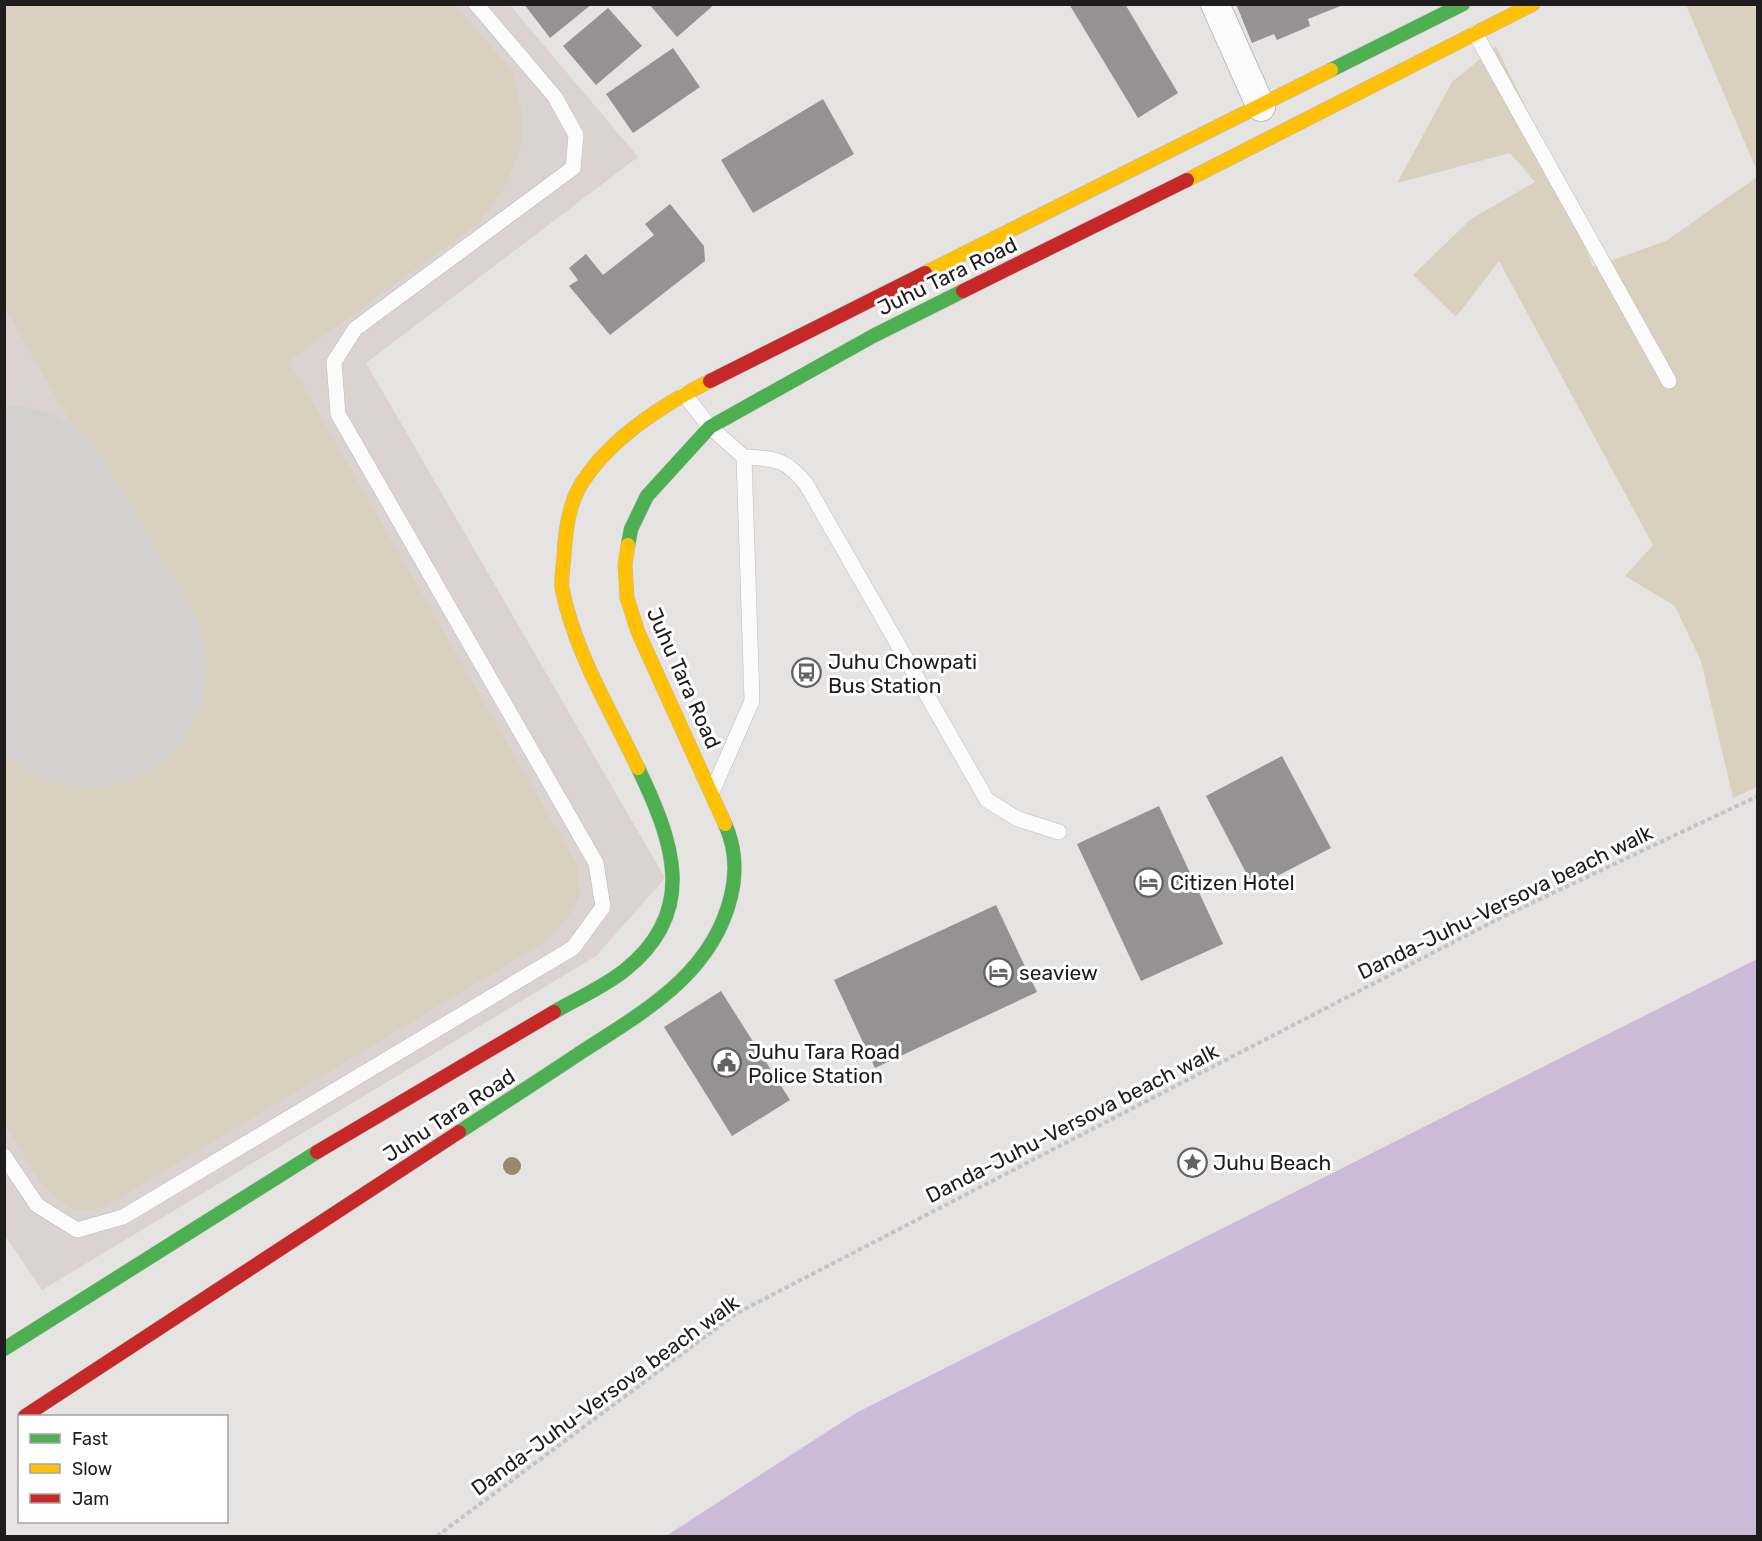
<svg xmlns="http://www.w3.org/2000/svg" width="1762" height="1541" viewBox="0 0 1762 1541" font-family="Rubik,sans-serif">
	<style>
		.built { fill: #dbd2d2 }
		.green { fill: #d9d0c0 }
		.water { fill: #cbbad8 }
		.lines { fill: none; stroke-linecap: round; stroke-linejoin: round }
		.runway { stroke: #d3d0d0; stroke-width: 238 }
		.building { fill: #949292 }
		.lane-casing { stroke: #bdbbbb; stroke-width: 16 }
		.street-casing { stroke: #bdbbbb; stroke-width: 30 }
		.fast-casing { stroke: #bdbbbb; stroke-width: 15 }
		.slow-casing { stroke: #bdbbbb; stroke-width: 15 }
		.jam-casing { stroke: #bdbbbb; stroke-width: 15 }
		.path { stroke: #c4c4c4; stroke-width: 4; stroke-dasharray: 4.5 3; stroke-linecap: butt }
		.lane { stroke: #fbfbfb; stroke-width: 15 }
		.street { stroke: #fbfbfb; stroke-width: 28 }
		.fast { stroke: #4caf50; stroke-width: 14 }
		.slow { stroke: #ffc107; stroke-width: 14 }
		.jam { stroke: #c62828; stroke-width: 14 }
		.tree { fill: #968a68 }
		.labels { text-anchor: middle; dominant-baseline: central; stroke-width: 6; stroke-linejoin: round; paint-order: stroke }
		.street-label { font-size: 21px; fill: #1e1c1c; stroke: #fff }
		.poi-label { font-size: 21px; fill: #1e1c1c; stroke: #fff; text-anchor: start }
	</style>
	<rect width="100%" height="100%" fill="#e6e3e3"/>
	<path class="built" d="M4,5H510L638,157L366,363L665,878L596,956L42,1290L4,1234Z"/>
	<path class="green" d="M5,4L455,5L512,71L521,108V148L504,188L479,223L289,361L577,865L580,895L568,918L546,941L98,1211L70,1209L43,1186L5,1125V753L196,641L5,308Z
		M1686,5H1757V171Z
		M1496,46L1546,149L1593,267L1666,241L1757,177V787L1733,798L1701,661L1675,606L1625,576L1653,545L1499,261L1456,317L1413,275L1471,219L1535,182L1510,153L1397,183L1452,82Z"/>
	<path class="water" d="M1757,959V1536H666L856,1413Z"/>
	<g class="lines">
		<path class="runway" d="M4,524L88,668"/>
	</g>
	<path class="building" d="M524,4H592L550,38Z
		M649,4H715L677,37Z
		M1069,4H1125L1178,93L1138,118Z
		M1236,4H1343V5L1308,19L1310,26L1277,40L1274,34L1252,43Z
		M608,8L642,46L596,85L563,46Z
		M673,48L700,87L633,133L606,94Z
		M823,99L854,154L753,213L721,160Z
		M670,204L704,246L705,261L610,335L569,286L578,280L569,268L586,254L603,275L654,235L645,224Z
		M1282,756L1331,848L1254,888L1206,796Z
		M1159,806L1223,944L1141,981L1077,844Z
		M996,905L1037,992L875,1068L834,980Z
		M721,991L790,1100L732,1136L664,1027Z"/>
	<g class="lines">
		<defs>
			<path id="lane" d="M1475,33L1669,381
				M684,394L710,427L744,457L752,701L712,792
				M744,457C776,459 785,458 806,484L987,800L1018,819L1059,832
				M4,1156L37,1205L77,1230L123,1217L573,948L603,907L596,863L338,414L334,362L355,329L573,168L576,135L555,97L476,4"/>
			<path id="street" d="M1215,4L1261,107"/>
			<path id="fast" d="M1331,70L1463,4
				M628,545L631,529L647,496L710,427L873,336L963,291
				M554,1012C576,999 604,987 625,970C699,911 673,841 638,768
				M459,1132C499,1106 538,1081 577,1055C641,1013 712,976 731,896C737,872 735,846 725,824
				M4,1349L317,1152"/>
			<path id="slow" d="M1187,180L1533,4
				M925,273L1331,70
				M628,545L625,565L627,598L638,632L725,824
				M638,768C611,711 574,651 562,588C561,579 563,567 564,557C565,533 568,507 580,486C608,440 662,405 710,381"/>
			<path id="jam" d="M963,291L1187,180
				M710,381L925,273
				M317,1152L554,1012
				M25,1416L459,1132"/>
		</defs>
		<use href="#lane" class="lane-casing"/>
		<use href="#street" class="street-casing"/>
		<use href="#fast" class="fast-casing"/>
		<use href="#slow" class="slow-casing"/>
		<use href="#jam" class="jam-casing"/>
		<path class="path" d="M437,1536L737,1313L1500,918L1758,796"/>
		<use href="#lane" class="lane"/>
		<use href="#street" class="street"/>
		<use href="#fast" class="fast"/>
		<use href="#slow" class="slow"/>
		<use href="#jam" class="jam"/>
	</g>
	<circle class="tree" cx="512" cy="1166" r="9"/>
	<defs>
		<symbol id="bus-ring" viewBox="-11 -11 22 22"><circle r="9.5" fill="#fff" stroke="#646262" stroke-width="1.5"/><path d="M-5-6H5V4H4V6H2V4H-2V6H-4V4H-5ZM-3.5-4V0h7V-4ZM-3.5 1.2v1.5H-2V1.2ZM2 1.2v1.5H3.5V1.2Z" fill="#646262"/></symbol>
		<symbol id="hotel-ring" viewBox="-11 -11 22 22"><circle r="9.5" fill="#fff" stroke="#646262" stroke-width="1.5"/><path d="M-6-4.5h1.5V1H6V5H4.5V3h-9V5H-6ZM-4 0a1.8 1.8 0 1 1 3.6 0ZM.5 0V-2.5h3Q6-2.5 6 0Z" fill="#646262"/></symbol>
		<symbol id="civic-ring" viewBox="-11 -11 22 22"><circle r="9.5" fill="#fff" stroke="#646262" stroke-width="1.5"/><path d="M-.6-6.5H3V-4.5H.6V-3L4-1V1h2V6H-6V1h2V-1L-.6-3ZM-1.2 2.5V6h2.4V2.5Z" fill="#646262"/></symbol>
		<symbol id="sight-ring" viewBox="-11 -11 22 22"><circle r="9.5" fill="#fff" stroke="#646262" stroke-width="1.5"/><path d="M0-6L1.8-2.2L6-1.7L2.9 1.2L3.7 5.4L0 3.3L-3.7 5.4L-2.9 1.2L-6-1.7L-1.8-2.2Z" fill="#646262"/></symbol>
	</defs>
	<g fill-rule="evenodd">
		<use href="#bus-ring" x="790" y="656" width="33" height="33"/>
		<use href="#hotel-ring" x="1132" y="866" width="33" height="33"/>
		<use href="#hotel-ring" x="982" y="956" width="33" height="33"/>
		<use href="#civic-ring" x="710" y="1046" width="33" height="33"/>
		<use href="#sight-ring" x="1176" y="1146" width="33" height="33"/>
	</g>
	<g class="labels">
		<g class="street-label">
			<text transform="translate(947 276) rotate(-26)">Juhu Tara Road</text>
			<text transform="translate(684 678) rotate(66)">Juhu Tara Road</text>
			<text transform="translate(1505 902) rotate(-26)">Danda-Juhu-Versova beach walk</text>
			<text transform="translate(449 1115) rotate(-33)">Juhu Tara Road</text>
			<text transform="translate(1072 1123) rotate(-27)">Danda-Juhu-Versova beach walk</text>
			<text transform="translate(605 1395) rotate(-36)">Danda-Juhu-Versova beach walk</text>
		</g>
		<g class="poi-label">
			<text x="828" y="661">Juhu Chowpati<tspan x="828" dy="24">Bus Station</tspan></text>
			<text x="1170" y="882">Citizen Hotel</text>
			<text x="1019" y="972">seaview</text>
			<text x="748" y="1051">Juhu Tara Road<tspan x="748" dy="24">Police Station</tspan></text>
			<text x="1213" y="1162">Juhu Beach</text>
		</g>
	</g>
	<rect width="1762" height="1541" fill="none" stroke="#1e1c1c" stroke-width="12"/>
	<rect x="18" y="1415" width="210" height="108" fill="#ffffff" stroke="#a5a4a4" stroke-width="1.5"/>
	<rect x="30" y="1434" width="30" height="9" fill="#4caf50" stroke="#a5a4a4" stroke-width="1.5"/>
	<text x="72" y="1445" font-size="18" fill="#1e1c1c">Fast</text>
	<rect x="30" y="1464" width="30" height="9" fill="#ffc107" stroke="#a5a4a4" stroke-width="1.5"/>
	<text x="72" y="1475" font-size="18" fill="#1e1c1c">Slow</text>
	<rect x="30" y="1494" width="30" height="9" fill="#c62828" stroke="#a5a4a4" stroke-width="1.5"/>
	<text x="72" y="1505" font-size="18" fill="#1e1c1c">Jam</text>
</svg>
